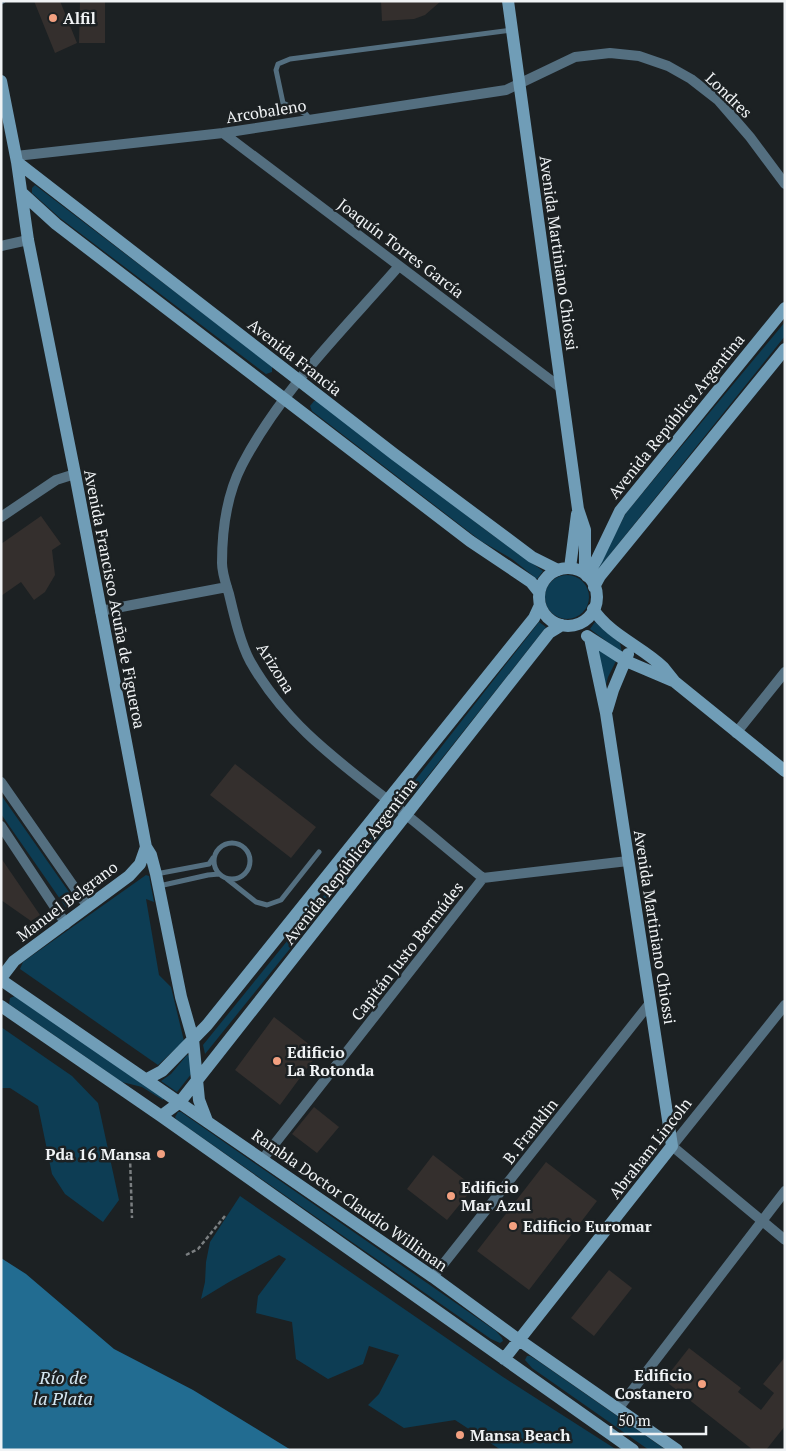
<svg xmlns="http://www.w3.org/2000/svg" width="786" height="1451" viewBox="0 0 786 1451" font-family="'PT Serif',serif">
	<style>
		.green { fill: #0d3d54 }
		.water { fill: #226c91 }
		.building { fill: #342f2d }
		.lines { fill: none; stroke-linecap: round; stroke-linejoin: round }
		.path { stroke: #7b7f81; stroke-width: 2.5; stroke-dasharray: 4 2.5; stroke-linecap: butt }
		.lane { stroke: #546f80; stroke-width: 5 }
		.street { stroke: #546f80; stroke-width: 10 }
		.secondary { stroke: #709db7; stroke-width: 12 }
		.poi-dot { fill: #f2a080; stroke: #1c2123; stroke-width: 2 }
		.labels { text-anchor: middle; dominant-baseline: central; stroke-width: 5; stroke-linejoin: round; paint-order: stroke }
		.poi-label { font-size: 16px; font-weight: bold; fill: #f0f3f5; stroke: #1c2123; text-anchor: start }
		.street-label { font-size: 16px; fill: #f0f3f5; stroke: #1c2123 }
		.water-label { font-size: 18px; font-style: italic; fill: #d4e6f1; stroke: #1c2123 }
	</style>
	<rect width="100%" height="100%" fill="#1c2123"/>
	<path class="green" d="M35,185L272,366V372L266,374L60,218L32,193V188Z
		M785,322V336L595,573L626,513Z
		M314,401H318L487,531L543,571L537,579L512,559L481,541L312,411L310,406Z
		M545 597a22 22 0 1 1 44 0a22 22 0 1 1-44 0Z
		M539,622L546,627L416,791L410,787Z
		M595,622L620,643L622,653L590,629Z
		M597,647L616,661L608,677L604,692Z
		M1,795L76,902L67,909L1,814Z
		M380,826L385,831L205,1054L203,1045Z
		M146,875L149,876L154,902L146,899L159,975L171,987L184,1041L158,1065L20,969L23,962Z
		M15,996L163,1098V1100L142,1087L122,1082L9,1004L10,998Z
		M1,1027L72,1076L98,1103L119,1200L103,1222L65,1194L52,1174L38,1106L10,1088H1Z
		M187,1055L190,1056L192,1073L177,1092L161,1081L171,1074Z
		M178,1112H181L496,1331L502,1338L503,1341L500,1343L491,1339L177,1120L175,1117Z
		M240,1196L503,1377L617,1450H501L455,1420L404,1428L368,1405L379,1394L399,1355L369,1346L363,1364L328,1379L296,1359L292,1322L256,1313L258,1296L286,1259L279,1255L229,1282L201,1299L205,1282L206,1262L210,1242Z
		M527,1356H530L538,1361L666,1450H649L532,1368L525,1360Z"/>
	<path class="water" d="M1,1258L26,1274L114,1349L193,1390L291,1450H1Z"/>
	<path class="building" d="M34,1H60L77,43L55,53Z
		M80,1H105V43H79Z
		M381,1H441L425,15L414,19L382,21Z
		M41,516L61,544L52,550L55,575L45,592L34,600L21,582L1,596V544Z
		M235,764L316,827L291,858L210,795Z
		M1,858L40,915L31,921L1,900Z
		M274,1017L319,1052L280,1105L235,1070Z
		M314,1107L339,1127L317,1153L292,1134Z
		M433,1155L474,1187L447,1220L407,1189Z
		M546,1162L597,1201L529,1290L477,1251Z
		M609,1270L632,1288L594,1336L571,1318Z
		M689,1348L741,1388L738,1392L761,1410L774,1393L763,1384L785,1357V1426L766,1450H753L664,1380Z"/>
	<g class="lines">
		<path class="path" d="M130,1157L132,1218
			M186,1255L198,1249L225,1216"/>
		<path class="lane" d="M1,2L3,1
			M310,119L306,114L283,103L276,70L278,64L290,59L512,30
			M214 861a18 18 0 1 1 36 0a18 18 0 1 1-36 0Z
			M156,874L209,864L213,858
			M227,879L256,902L267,905L281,900L319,852
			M159,886L208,875L219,874"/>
		<path class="street" d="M223,133L561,388
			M16,156L223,133L506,90L575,57L610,53L639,56L668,66L691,79L718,100L750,137L785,184
			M1,246L28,240
			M399,266C344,329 281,390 242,465C227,494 222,531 222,563C222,573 226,584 229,594C234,615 240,642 250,661C285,723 335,759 389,801C421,826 452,853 483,878L628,861
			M1,517L56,480L75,474
			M100,611L227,587
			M736,733L785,672
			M1,782L88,907
			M1,826L66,924
			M785,1005L672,1146L785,1240
			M262,1160L483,878
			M433,1277L650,1003
			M618,1409L785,1191"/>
		<path class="secondary" d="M508,1L578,509L585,530V574
			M1,81L17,162L28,240L75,474L146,847L151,855L156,874L181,997L193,1039L199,1100L207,1121
			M17,162L394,454L532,557L558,570
			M22,193L56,224L470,541L531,582L539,592
			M570,568L577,514
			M539 597a29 29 0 1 1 58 0a29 29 0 1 1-58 0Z
			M587,576L597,559L620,511L785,308
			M594,587L600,576L785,349
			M593,609C610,635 641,646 663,667C667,672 671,677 675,682L785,771
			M587,636L626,661L673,681
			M607,710L613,690L628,654
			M1,978L14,961L129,876L140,864L146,847
			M1,980L433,1277L519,1340L677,1450
			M1,1006L161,1116L633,1450
			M147,1079L162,1071L207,1025L534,618L540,605
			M161,1116L180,1102L549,633L562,625
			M504,1359L672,1146L606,713L590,638"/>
	</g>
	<g class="poi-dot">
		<circle cx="53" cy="18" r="5"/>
		<circle cx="277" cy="1061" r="5"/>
		<circle cx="161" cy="1154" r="5"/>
		<circle cx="451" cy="1196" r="5"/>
		<circle cx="513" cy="1226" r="5"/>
		<circle cx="702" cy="1384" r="5"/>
		<circle cx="460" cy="1435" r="5"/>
	</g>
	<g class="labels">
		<g class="poi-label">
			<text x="63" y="18">Alfil</text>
			<text x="287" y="1052">Edificio<tspan x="287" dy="18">La Rotonda</tspan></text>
			<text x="151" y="1154" text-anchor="end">Pda 16 Mansa</text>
			<text x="461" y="1187">Edificio<tspan x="461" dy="18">Mar Azul</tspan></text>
			<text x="523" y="1226">Edificio Euromar</text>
			<text x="692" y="1375" text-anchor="end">Edificio<tspan x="692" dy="18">Costanero</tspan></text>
			<text x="470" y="1435">Mansa Beach</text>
		</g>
		<g class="street-label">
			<text transform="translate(729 95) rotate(44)">Londres</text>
			<text transform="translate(266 111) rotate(-9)">Arcobaleno</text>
			<text transform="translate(401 248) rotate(37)">Joaquín Torres García</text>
			<text transform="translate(559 253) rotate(82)">Avenida Martiniano Chiossi</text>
			<text transform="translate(295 357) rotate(38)">Avenida Francia</text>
			<text transform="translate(676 416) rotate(-51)">Avenida República Argentina</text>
			<text transform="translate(115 599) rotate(79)">Avenida Francisco Acuña de Figueroa</text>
			<text transform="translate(276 668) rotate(58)">Arizona</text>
			<text transform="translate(350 861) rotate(-52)">Avenida República Argentina</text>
			<text transform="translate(67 901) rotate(-37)">Manuel Belgrano</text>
			<text transform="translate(655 927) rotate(81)">Avenida Martiniano Chiossi</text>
			<text transform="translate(407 951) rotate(-52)">Capitán Justo Bermúdes</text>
			<text transform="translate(530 1131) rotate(-52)">B. Franklin</text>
			<text transform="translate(650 1148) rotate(-52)">Abraham Lincoln</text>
			<text transform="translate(350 1200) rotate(35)">Rambla Doctor Claudio Williman</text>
		</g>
		<g class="water-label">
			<text x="63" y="1377">Río de<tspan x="63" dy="21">la Plata</tspan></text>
		</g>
	</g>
	<rect width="786" height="1451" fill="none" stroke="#f0f3f5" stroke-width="5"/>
	<path d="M611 1426v8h95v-8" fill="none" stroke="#f0f3f5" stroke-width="2.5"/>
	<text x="618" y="1426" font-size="15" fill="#f0f3f5" stroke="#1c2123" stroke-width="4" paint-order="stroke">50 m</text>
</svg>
